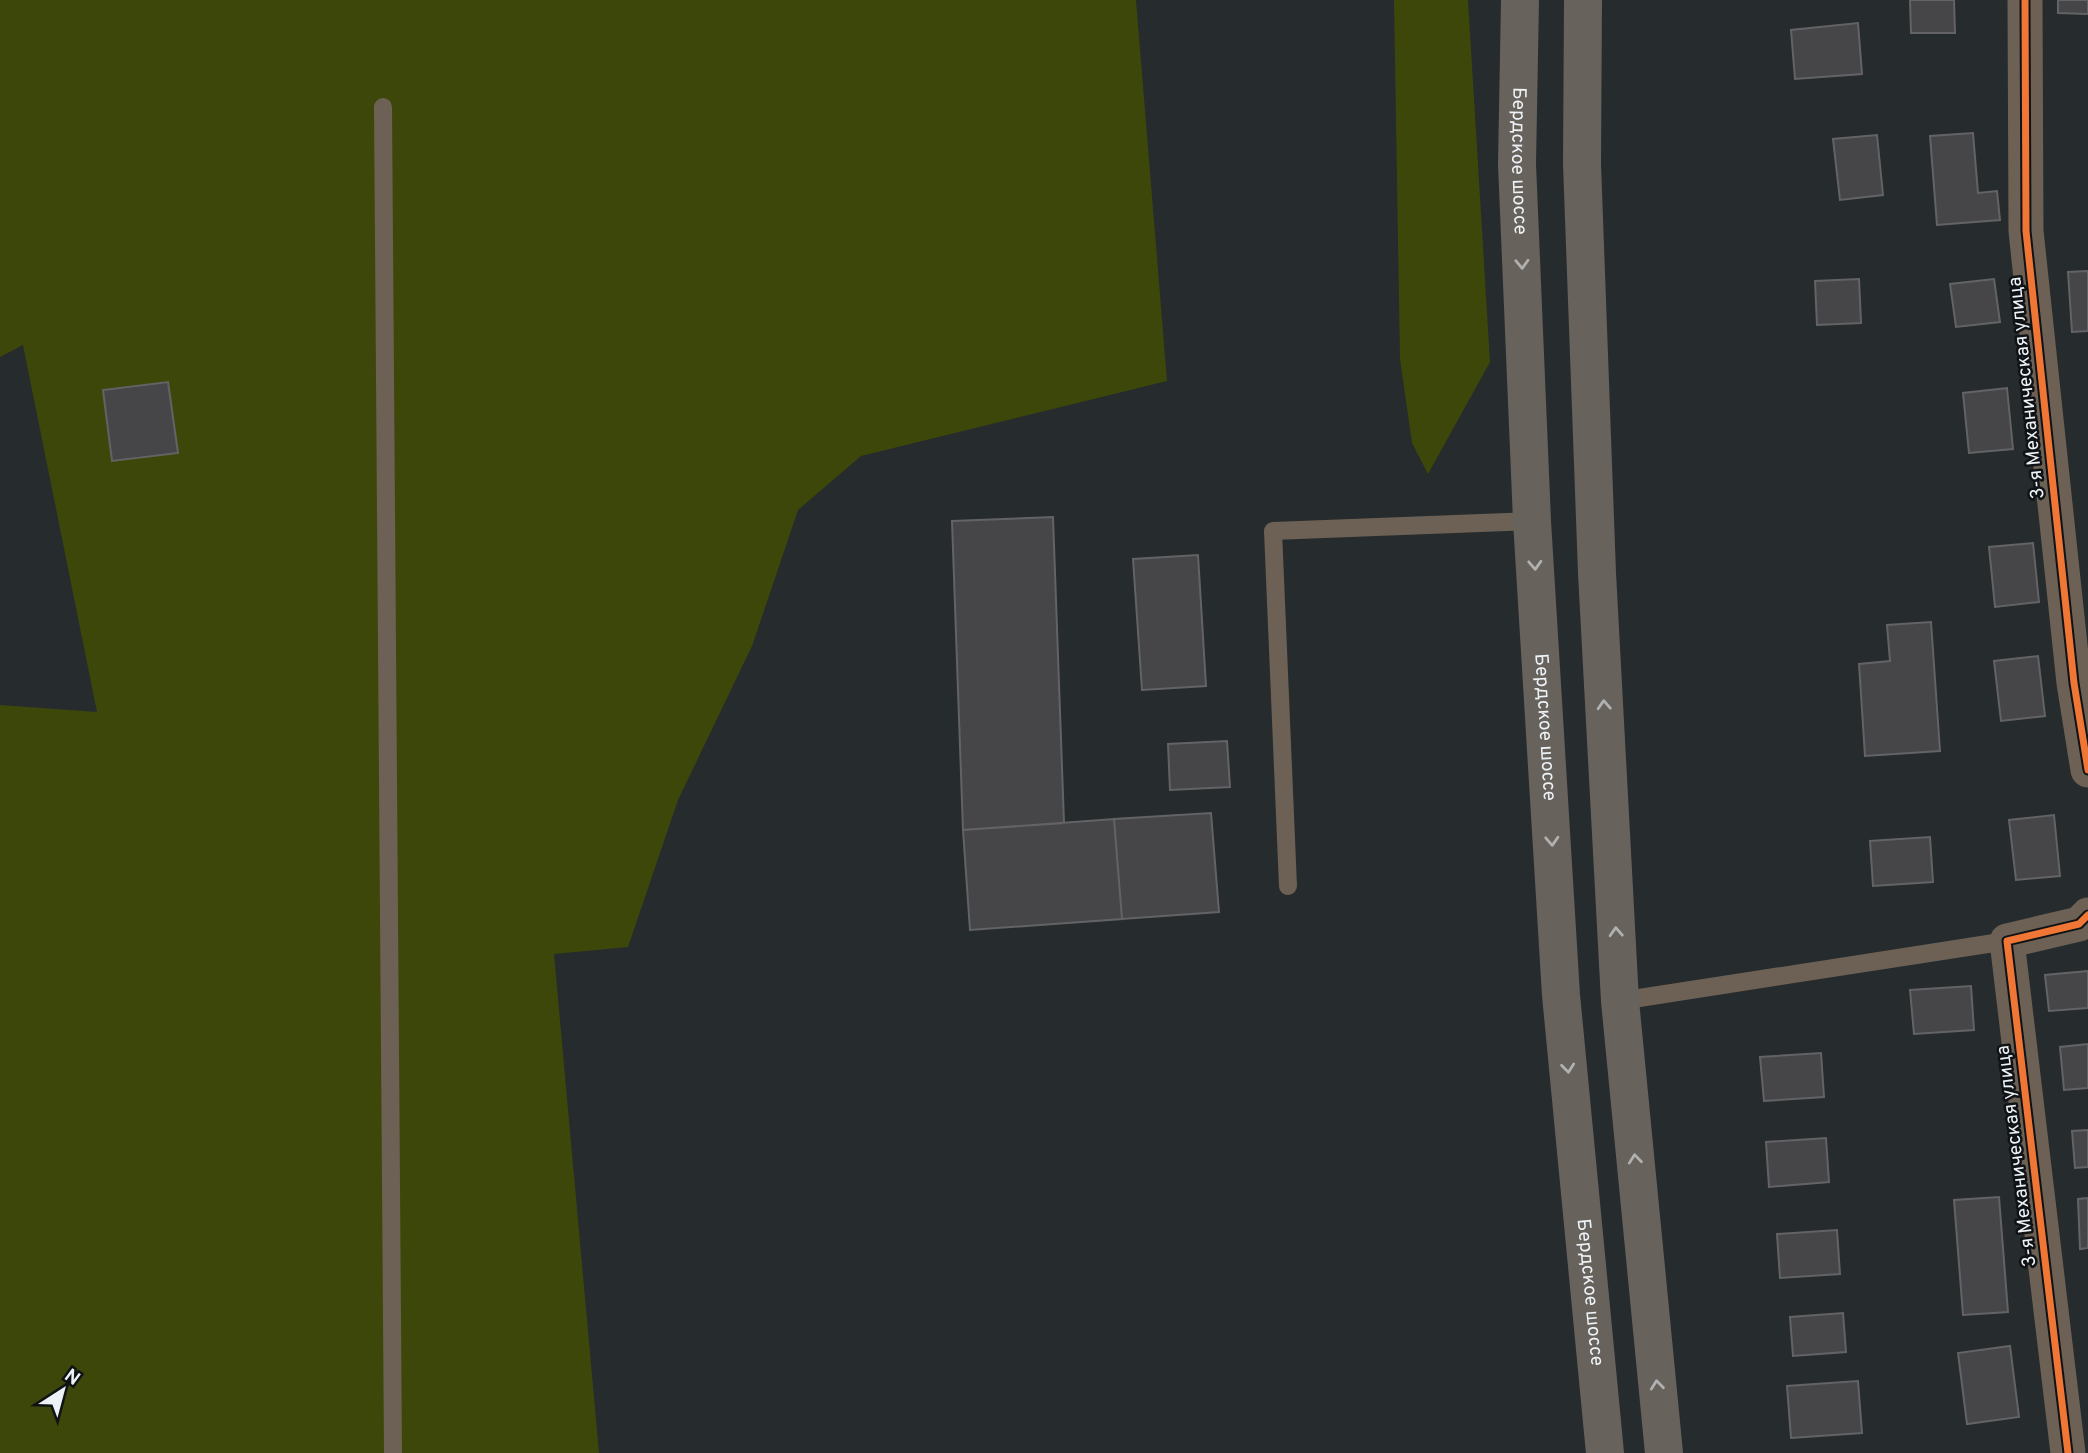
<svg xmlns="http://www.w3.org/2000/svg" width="2088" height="1453" viewBox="0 0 2088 1453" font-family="Overpass,sans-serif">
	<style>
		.green { fill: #3e470a }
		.building { fill: #464649; stroke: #636365; stroke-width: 2 }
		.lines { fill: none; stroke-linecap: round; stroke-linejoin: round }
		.lane { stroke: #6c6154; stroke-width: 18 }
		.street { stroke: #6c6154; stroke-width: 35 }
		.highway { stroke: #67625c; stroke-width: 38 }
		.cycleway-casing { stroke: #101316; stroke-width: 11 }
		.cycleway { stroke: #f07635; stroke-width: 7 }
		.oneway { stroke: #b1b1b1 }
		.labels { text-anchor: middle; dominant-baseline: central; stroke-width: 5; stroke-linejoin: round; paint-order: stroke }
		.street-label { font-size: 19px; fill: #edf2f7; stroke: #101316 }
	</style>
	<rect width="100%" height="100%" fill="#262b2e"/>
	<path class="green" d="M0,0H1136L1167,381L861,456L798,510L752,646L678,800L628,947L554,954L599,1453H0V705L97,712L23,345L0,357Z
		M1394,0H1468L1490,362L1428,474L1412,443L1400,359Z"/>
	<path class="building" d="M1910,0H1954L1955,33H1911Z
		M2058,0H2088V14L2058,13Z
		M1858,23L1862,74L1795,79L1791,30Z
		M1973,133L1978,193L1997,191L2000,220L1937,225L1930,136Z
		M1877,135L1883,195L1840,200L1833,139Z
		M2088,271V331L2072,332L2068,272Z
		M1859,279L1861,323L1817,325L1815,281Z
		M1994,279L2000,322L1956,327L1950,284Z
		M168,382L178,453L112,461L103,390Z
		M2007,388L2013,449L1969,453L1963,393Z
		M1053,517L1064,823L963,830L952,521Z
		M2033,543L2039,602L1995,607L1989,547Z
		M1198,555L1206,686L1142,690L1133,559Z
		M1931,622L1940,751L1865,756L1859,664L1890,661L1887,625Z
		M2038,656L2045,716L2001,721L1994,661Z
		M1227,741L1230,787L1170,790L1168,744Z
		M1211,813L1219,912L1122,919L1114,819Z
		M2054,815L2060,876L2016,880L2009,820Z
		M1114,819L1122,919L970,930L963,830Z
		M1930,837L1933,882L1873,886L1870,841Z
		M2088,971V1008L2049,1011L2045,975Z
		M1971,986L1974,1030L1914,1034L1910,990Z
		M2088,1044V1088L2064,1090L2060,1047Z
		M1821,1053L1824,1097L1764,1101L1760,1057Z
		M2088,1130V1167L2075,1168L2072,1131Z
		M1826,1138L1829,1182L1769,1187L1766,1142Z
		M1999,1197L2008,1312L1963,1315L1954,1200Z
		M2088,1198V1248L2080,1249L2078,1199Z
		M1837,1230L1840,1274L1780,1278L1777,1234Z
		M1843,1313L1846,1352L1793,1356L1790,1317Z
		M2010,1346L2019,1417L1967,1424L1958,1353Z
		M1858,1381L1862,1433L1791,1438L1787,1386Z"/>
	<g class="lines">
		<path class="lane" d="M383,107L393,1453
			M1288,886L1273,531L1532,521
			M1620,1001L2007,941"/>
		<path class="street" d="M2025,0L2026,231L2074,683L2088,770
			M2068,1453L2007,941L2079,924L2088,915"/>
		<g class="highway">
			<path id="s1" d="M1520,0L1517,164L1532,521L1561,995L1605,1453"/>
			<path d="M1583,0L1582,164L1597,573L1620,1001L1664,1453"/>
		</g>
		<defs>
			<path id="cycleway" d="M2025,0L2026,231L2074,683L2088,770
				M2068,1453L2007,941L2079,924L2088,915"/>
		</defs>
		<use href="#cycleway" class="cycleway-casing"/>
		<use href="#cycleway" class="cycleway"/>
	</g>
	<defs><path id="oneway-chevron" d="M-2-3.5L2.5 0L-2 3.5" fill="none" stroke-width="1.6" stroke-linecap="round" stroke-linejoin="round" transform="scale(1.75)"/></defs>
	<g class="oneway">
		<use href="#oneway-chevron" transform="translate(1522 264) rotate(88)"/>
		<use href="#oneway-chevron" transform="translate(1535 565) rotate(87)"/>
		<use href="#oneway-chevron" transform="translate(1604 705) rotate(-93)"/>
		<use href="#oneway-chevron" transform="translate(1552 841) rotate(87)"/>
		<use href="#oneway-chevron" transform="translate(1616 932) rotate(-93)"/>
		<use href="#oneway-chevron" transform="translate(1568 1068) rotate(84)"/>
		<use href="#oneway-chevron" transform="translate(1635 1159) rotate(-96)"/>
		<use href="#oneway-chevron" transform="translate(1657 1385) rotate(-96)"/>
	</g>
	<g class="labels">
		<g class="street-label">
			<text stroke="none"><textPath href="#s1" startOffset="161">Бердское шоссе</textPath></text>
			<text transform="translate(2027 388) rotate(-96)">3-я Механическая улица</text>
			<text stroke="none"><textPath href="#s1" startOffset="728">Бердское шоссе</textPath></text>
			<text transform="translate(2017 1156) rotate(-97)">3-я Механическая улица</text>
			<text stroke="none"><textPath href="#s1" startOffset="1295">Бердское шоссе</textPath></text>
		</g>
	</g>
	<g transform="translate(63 1390) rotate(36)" stroke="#101316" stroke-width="5" paint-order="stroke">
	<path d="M0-5L12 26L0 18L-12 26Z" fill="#edf2f7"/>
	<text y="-10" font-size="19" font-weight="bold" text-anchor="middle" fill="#edf2f7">N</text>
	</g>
</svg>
